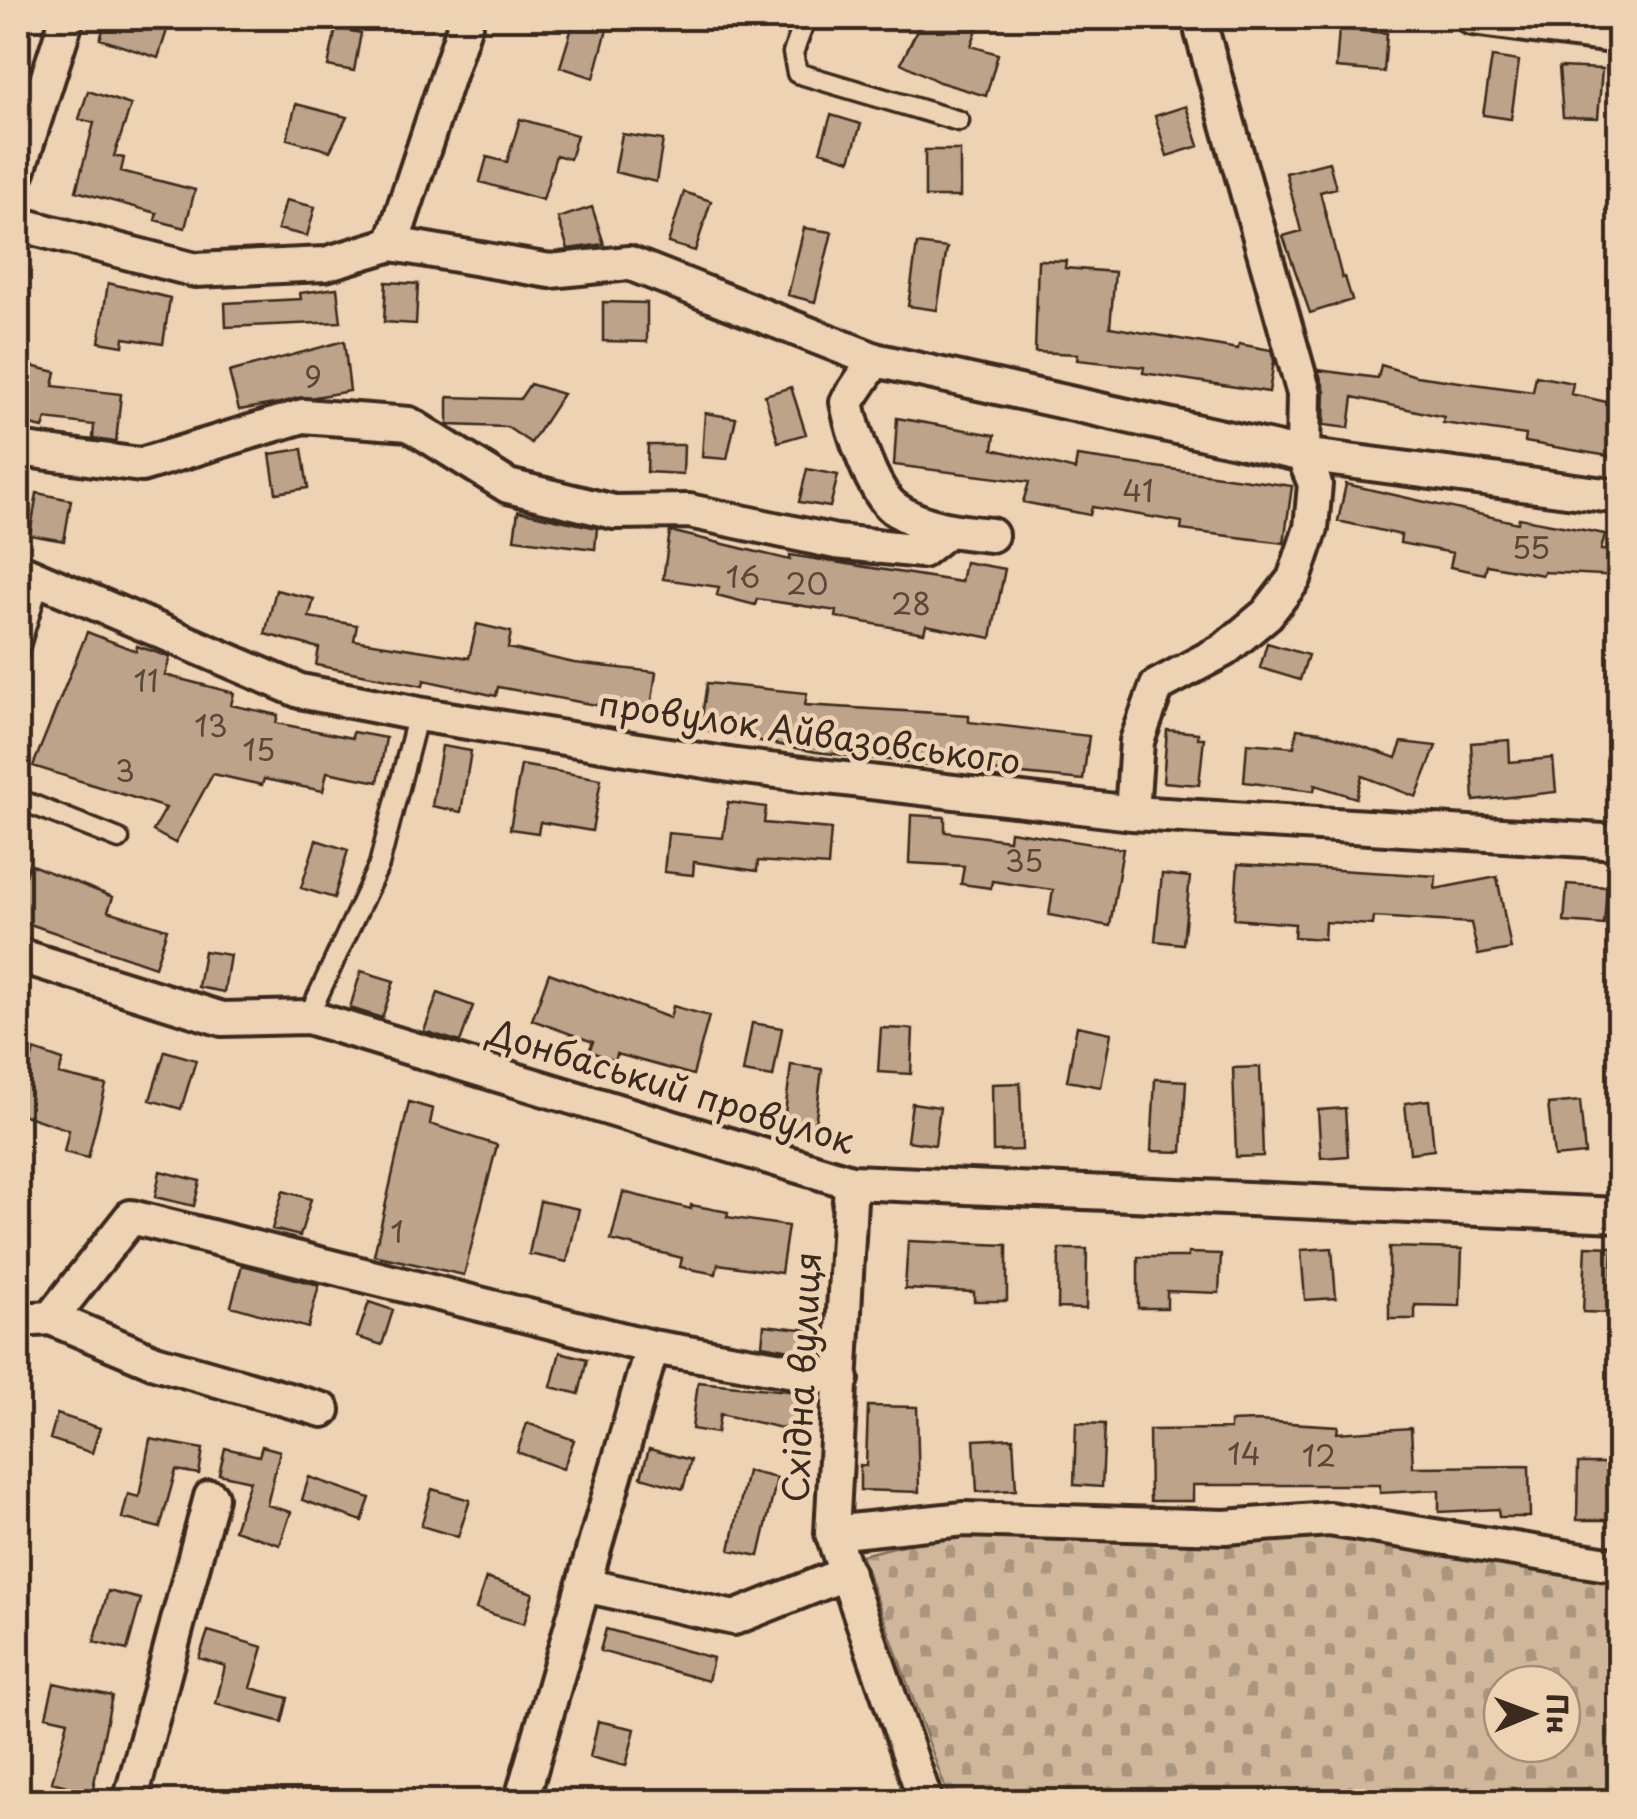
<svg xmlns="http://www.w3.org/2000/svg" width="1637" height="1819" viewBox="0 0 1637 1819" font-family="'Playpen Sans',sans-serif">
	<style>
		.cemetery { fill: url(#cemetery-stones); stroke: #86705d; stroke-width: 2.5; fill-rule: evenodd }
		.building { fill: #bca38a; stroke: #3b2a1e; stroke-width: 2.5 }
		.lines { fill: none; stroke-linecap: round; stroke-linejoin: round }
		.service-casing { stroke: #3b2a1e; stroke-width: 25 }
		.minor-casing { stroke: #3b2a1e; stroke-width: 40 }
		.service { stroke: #eed2b4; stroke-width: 18 }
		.minor { stroke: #eed2b4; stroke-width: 32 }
		.labels { text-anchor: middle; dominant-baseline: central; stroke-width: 9; stroke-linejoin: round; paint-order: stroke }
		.number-label { font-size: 30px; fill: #5b4839 }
		.street-label { font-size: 35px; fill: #3b2a1e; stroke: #eed2b4 }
	</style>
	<defs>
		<pattern id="cemetery-stones" width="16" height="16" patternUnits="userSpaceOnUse" patternTransform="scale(2.5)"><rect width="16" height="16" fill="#d0b79c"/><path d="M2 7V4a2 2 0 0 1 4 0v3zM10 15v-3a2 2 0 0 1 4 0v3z" fill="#aa957f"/></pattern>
	</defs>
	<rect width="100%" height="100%" fill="#eed2b4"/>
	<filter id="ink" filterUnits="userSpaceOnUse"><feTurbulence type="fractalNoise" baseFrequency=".01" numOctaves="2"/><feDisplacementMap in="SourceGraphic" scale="20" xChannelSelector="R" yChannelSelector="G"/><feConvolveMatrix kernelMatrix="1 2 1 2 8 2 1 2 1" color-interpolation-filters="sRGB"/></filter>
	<g filter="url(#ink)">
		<path class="cemetery" d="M1330,1529L1619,1584V1801H950L861,1555L957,1532ZM1502,1684H1562V1744H1502Z"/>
		<path class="building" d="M107,18H171L158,58L100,39Z
			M575,18L608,26L594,78L560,67Z
			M923,18H981L971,46L998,54L986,96L939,82L901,63Z
			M336,28L361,33L354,71L328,66Z
			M1339,29L1387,33L1384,72L1336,68Z
			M1492,57L1519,61L1511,119L1483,115Z
			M1559,67L1602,69L1598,118L1563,117Z
			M88,91L131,105L114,156L124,158L121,171L195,190L185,228L155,220L157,213L76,191L94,123L79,119Z
			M296,104L347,117L330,151L287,139Z
			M1186,106L1199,146L1167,156L1155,116Z
			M831,115L861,124L850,160L820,151Z
			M520,119L577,135L570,159L556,155L543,200L480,182L487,157L507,162Z
			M622,134L663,140L656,182L615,172Z
			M925,150H960V197H925Z
			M1329,162L1336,188L1320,192L1342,278L1345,277L1352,300L1310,313L1283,236L1301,231L1286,173Z
			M684,192L711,201L695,251L668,243Z
			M286,200L315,207L307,236L278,229Z
			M592,207L604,244L568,249L558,218Z
			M804,228L832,232L815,302L788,295Z
			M917,244L947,248L937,310L908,306Z
			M1038,260L1066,261L1065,268L1115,272L1110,327L1238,349L1239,344L1271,350L1274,361L1269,392L1143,373L1144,367L1077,360L1078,354L1035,352Z
			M386,282L418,284L416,324L384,322Z
			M108,283L170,298L163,344L124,338L123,346L99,342Z
			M337,288L341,322L226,327L225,303L301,299L300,293Z
			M603,302L647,303V342L603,341Z
			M344,341L350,391L239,410L229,372Z
			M18,363L56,372L53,386L121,394L116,442L93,439L94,425L46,419L43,428L18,422Z
			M1381,365L1416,376L1533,392L1536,376L1573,383L1571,394L1620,405V458L1525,442L1526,435L1443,423L1444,417L1353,397L1349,428L1324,425L1325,391L1318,370L1378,378Z
			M530,384L563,394L531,443L507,427L448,425V397L520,399Z
			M791,387L806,434L778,442L765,395Z
			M705,413L736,418L727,459L702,457Z
			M897,418L995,435L993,449L1075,470L1077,456L1292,486L1284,543L1181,530L1182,522L1092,507L1090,515L1023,502L1029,482L894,465Z
			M648,445H684L683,474L647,472Z
			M302,449L308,488L276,493L270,454Z
			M807,469L838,475L830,507L799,502Z
			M1346,484L1518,523L1519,518L1605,534L1601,550L1620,552V576L1544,572L1543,575L1487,565L1485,574L1450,567L1453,553L1400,543L1401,535L1338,521Z
			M37,493L71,500L64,541L30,535Z
			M518,511L597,528L595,549L514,539Z
			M670,531L790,560V555L961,582L965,562L1005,569L991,638L926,625L924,633L836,617L837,611L757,599L755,605L717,595L719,587L663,579Z
			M276,590L314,599L309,617L357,625L354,640L469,658L477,624L511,632L508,648L574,663L656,672L650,715L498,687L496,696L424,680L423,686L316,665L319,648L265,634Z
			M87,632L136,651L137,646L170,657L165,675L234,693L231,705L278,715L276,723L352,738L353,732L386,738L378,782L327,772L323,791L264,779L262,785L213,774L175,843L153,831L166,808L33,766Z
			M1267,643L1308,655L1300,680L1260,668Z
			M707,683L807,693L805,705L969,715V722L1089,736L1083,780L991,771L992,767L933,765L816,752L700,729Z
			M1297,729L1321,732L1396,758L1402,742L1436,746L1416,797L1362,776L1356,798L1315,785L1314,791L1244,782L1247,743L1294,747Z
			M1167,730L1198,733V738H1204L1199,785L1163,782Z
			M1509,740L1510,762L1553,758L1556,792L1474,801L1471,743Z
			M442,746L471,751L461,812L432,806Z
			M521,765L601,779L592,831L540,822L538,833L510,829Z
			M728,802L766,807L764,823L831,829L828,866L758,861L757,871L694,862L693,875L664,872L668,833L723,838Z
			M911,815L945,817V832L1009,840L1010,831L1123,849L1110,926L1049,915L1053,890L992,881L991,888L961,884L964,866L909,863Z
			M316,840L348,850L334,898L301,888Z
			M29,864L113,897L108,911L167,929L155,967L18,920V897Z
			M1238,864L1436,876L1435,889L1497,877L1511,949L1478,955L1471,923L1374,917L1373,925L1325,922L1324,939L1294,937L1295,924L1234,919Z
			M1162,874L1190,877L1183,944L1155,941Z
			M1567,884L1607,887L1604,925L1564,922Z
			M204,951L230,955L224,992L198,987Z
			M361,971L394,981L382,1018L350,1008Z
			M549,973L670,1018L673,1006L709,1016L693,1075L617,1054L615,1061L589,1051L593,1042L532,1020Z
			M438,993L473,1006L460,1042L424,1031Z
			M752,1023L782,1028L773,1077L743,1072Z
			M1077,1026L1111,1033L1101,1087L1067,1081Z
			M881,1028L913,1029L911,1074L878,1072Z
			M34,1050L63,1060L59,1074L106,1085L88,1158L64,1152L69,1130L18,1113Z
			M165,1051L196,1060L181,1109L150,1100Z
			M791,1065L822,1069L815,1125L784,1121Z
			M1260,1067L1263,1156L1236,1157L1233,1068Z
			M1155,1079L1186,1081L1182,1152L1151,1151Z
			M1020,1083L1022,1150L993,1151L992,1084Z
			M1429,1100L1434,1150L1410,1153L1405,1103Z
			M1580,1101L1585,1154L1554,1157L1548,1104Z
			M409,1102L433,1109L430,1124L497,1145L464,1275L374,1255Z
			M912,1103L940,1107L935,1145L907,1141Z
			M1345,1108L1348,1156L1321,1158L1318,1110Z
			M160,1171L200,1181L194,1206L155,1197Z
			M283,1191L311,1199L300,1236L272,1229Z
			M623,1192L691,1209V1205L728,1212L727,1217L788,1226L781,1273L718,1264L716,1274L680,1267L682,1258L611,1240Z
			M540,1201L579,1209L567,1262L529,1254Z
			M908,1241L1007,1245V1301H974V1292L905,1289Z
			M1586,1246L1613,1247L1610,1313L1583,1312Z
			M1389,1247L1462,1249L1460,1306L1415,1305V1319H1389Z
			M1332,1248L1336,1298L1305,1300L1301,1250Z
			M1059,1249H1087L1086,1309L1058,1308Z
			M1188,1253L1221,1254L1219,1293L1167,1291V1308H1138V1257H1188Z
			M242,1265L319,1285L308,1328L231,1306Z
			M369,1302L393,1310L382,1345L357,1337Z
			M764,1325L811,1330L808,1353L762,1345Z
			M560,1352L587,1359L579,1394L551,1387Z
			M698,1382L798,1392L790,1430L720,1414L717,1433L692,1429Z
			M868,1406L917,1407L919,1492L860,1490V1465L866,1466Z
			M57,1414L100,1428L92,1453L50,1439Z
			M1257,1421L1338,1426L1337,1433L1411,1428L1413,1467L1529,1466L1530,1517H1499L1498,1509L1439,1512V1490L1380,1493V1485H1193V1501H1150L1149,1430L1230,1429V1422Z
			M527,1423L574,1440L563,1469L517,1452Z
			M1076,1423L1105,1424L1102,1487L1074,1485Z
			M1013,1438L1016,1490L977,1492L974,1440Z
			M150,1439L203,1449L199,1474L176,1470L160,1528L122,1518L128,1494L139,1497Z
			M262,1446L280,1451L267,1505L291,1512L280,1545L234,1530L250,1481L219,1474L225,1448L259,1456Z
			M649,1449L691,1460L683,1489L641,1477Z
			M1578,1463H1615L1614,1520H1577Z
			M747,1471L777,1478L759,1556L730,1550Z
			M309,1477L370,1498L362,1521L302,1500Z
			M432,1489L470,1500L458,1537L421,1526Z
			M486,1578L533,1593L524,1624L476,1609Z
			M108,1591L141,1599L127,1650L94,1642Z
			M606,1629L713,1658L708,1681L600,1651Z
			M208,1631L263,1647L251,1688L288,1698L282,1722L216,1704L225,1666L199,1658Z
			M54,1683L112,1696L92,1793L52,1782L68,1721L46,1716Z
			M598,1721L635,1729L626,1766L590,1757Z"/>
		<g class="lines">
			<defs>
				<path id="service" d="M806,18L793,53L797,73L959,121
					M18,652L40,579
					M18,799L119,839
					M308,1017L379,865L418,714"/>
				<path id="minor" d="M1472,18L1620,37
					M18,171L67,18
					M18,224L195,270L325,264L392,244L550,271L629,263L875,360L1303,455L1620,497
					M392,244L467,18
					M875,360L847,402C852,429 872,491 894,508C922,528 958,532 991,535
					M18,449L141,465L303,416L409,424L508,486L614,512L689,511L836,542L922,551L947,531
					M18,570L300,691L418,714L736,766L1132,813L1620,842
					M1132,813L1137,741L1157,686L1224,650L1267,614L1294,579L1311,528L1315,484L1303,455L1304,393L1202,32L1203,18
					M18,955L222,1019L308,1017L851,1182L1620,1215
					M851,1182L832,1533L926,1802
					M51,1318L155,1362L323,1410
					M18,1320L51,1318L131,1217L652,1347L842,1379
					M832,1533L964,1519L1225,1527L1329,1519L1620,1566
					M584,1585L734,1618L847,1573
					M130,1802L211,1497
					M521,1802L652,1347"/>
			</defs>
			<use href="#service" class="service-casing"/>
			<use href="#minor" class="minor-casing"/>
			<use href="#service" class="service"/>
			<use href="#minor" class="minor"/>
		</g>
	</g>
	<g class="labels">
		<g class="number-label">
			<text x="313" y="375">9</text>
			<text x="1138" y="489">41</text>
			<text x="1531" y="546">55</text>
			<text x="743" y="575">16</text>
			<text x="807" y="582">20</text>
			<text x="911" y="602">28</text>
			<text x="146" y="679">11</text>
			<text x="211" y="724">13</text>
			<text x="259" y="748">15</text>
			<text x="125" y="769">3</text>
			<text x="1024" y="859">35</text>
			<text x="397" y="1230">1</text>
			<text x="1244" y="1452">14</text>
			<text x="1319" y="1454">12</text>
		</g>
		<g class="street-label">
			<text transform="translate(810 731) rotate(8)">провулок Айвазовського</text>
			<text transform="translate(672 1085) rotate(17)">Донбаський провулок</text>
			<text transform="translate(800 1377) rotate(-87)">Східна вулиця</text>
		</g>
	</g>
	<rect width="1637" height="1819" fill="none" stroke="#eed2b4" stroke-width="60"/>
	<rect x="30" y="30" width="1577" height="1759" fill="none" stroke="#3b2a1e" stroke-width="4" filter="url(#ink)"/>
	<g transform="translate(1532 1714) rotate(89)"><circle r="48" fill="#eed2b4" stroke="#a68f78" stroke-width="2.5"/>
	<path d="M0-8L18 38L0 25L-18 38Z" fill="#3b2a1e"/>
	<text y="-15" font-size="28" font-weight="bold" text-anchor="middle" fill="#3b2a1e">Пн</text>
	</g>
</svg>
